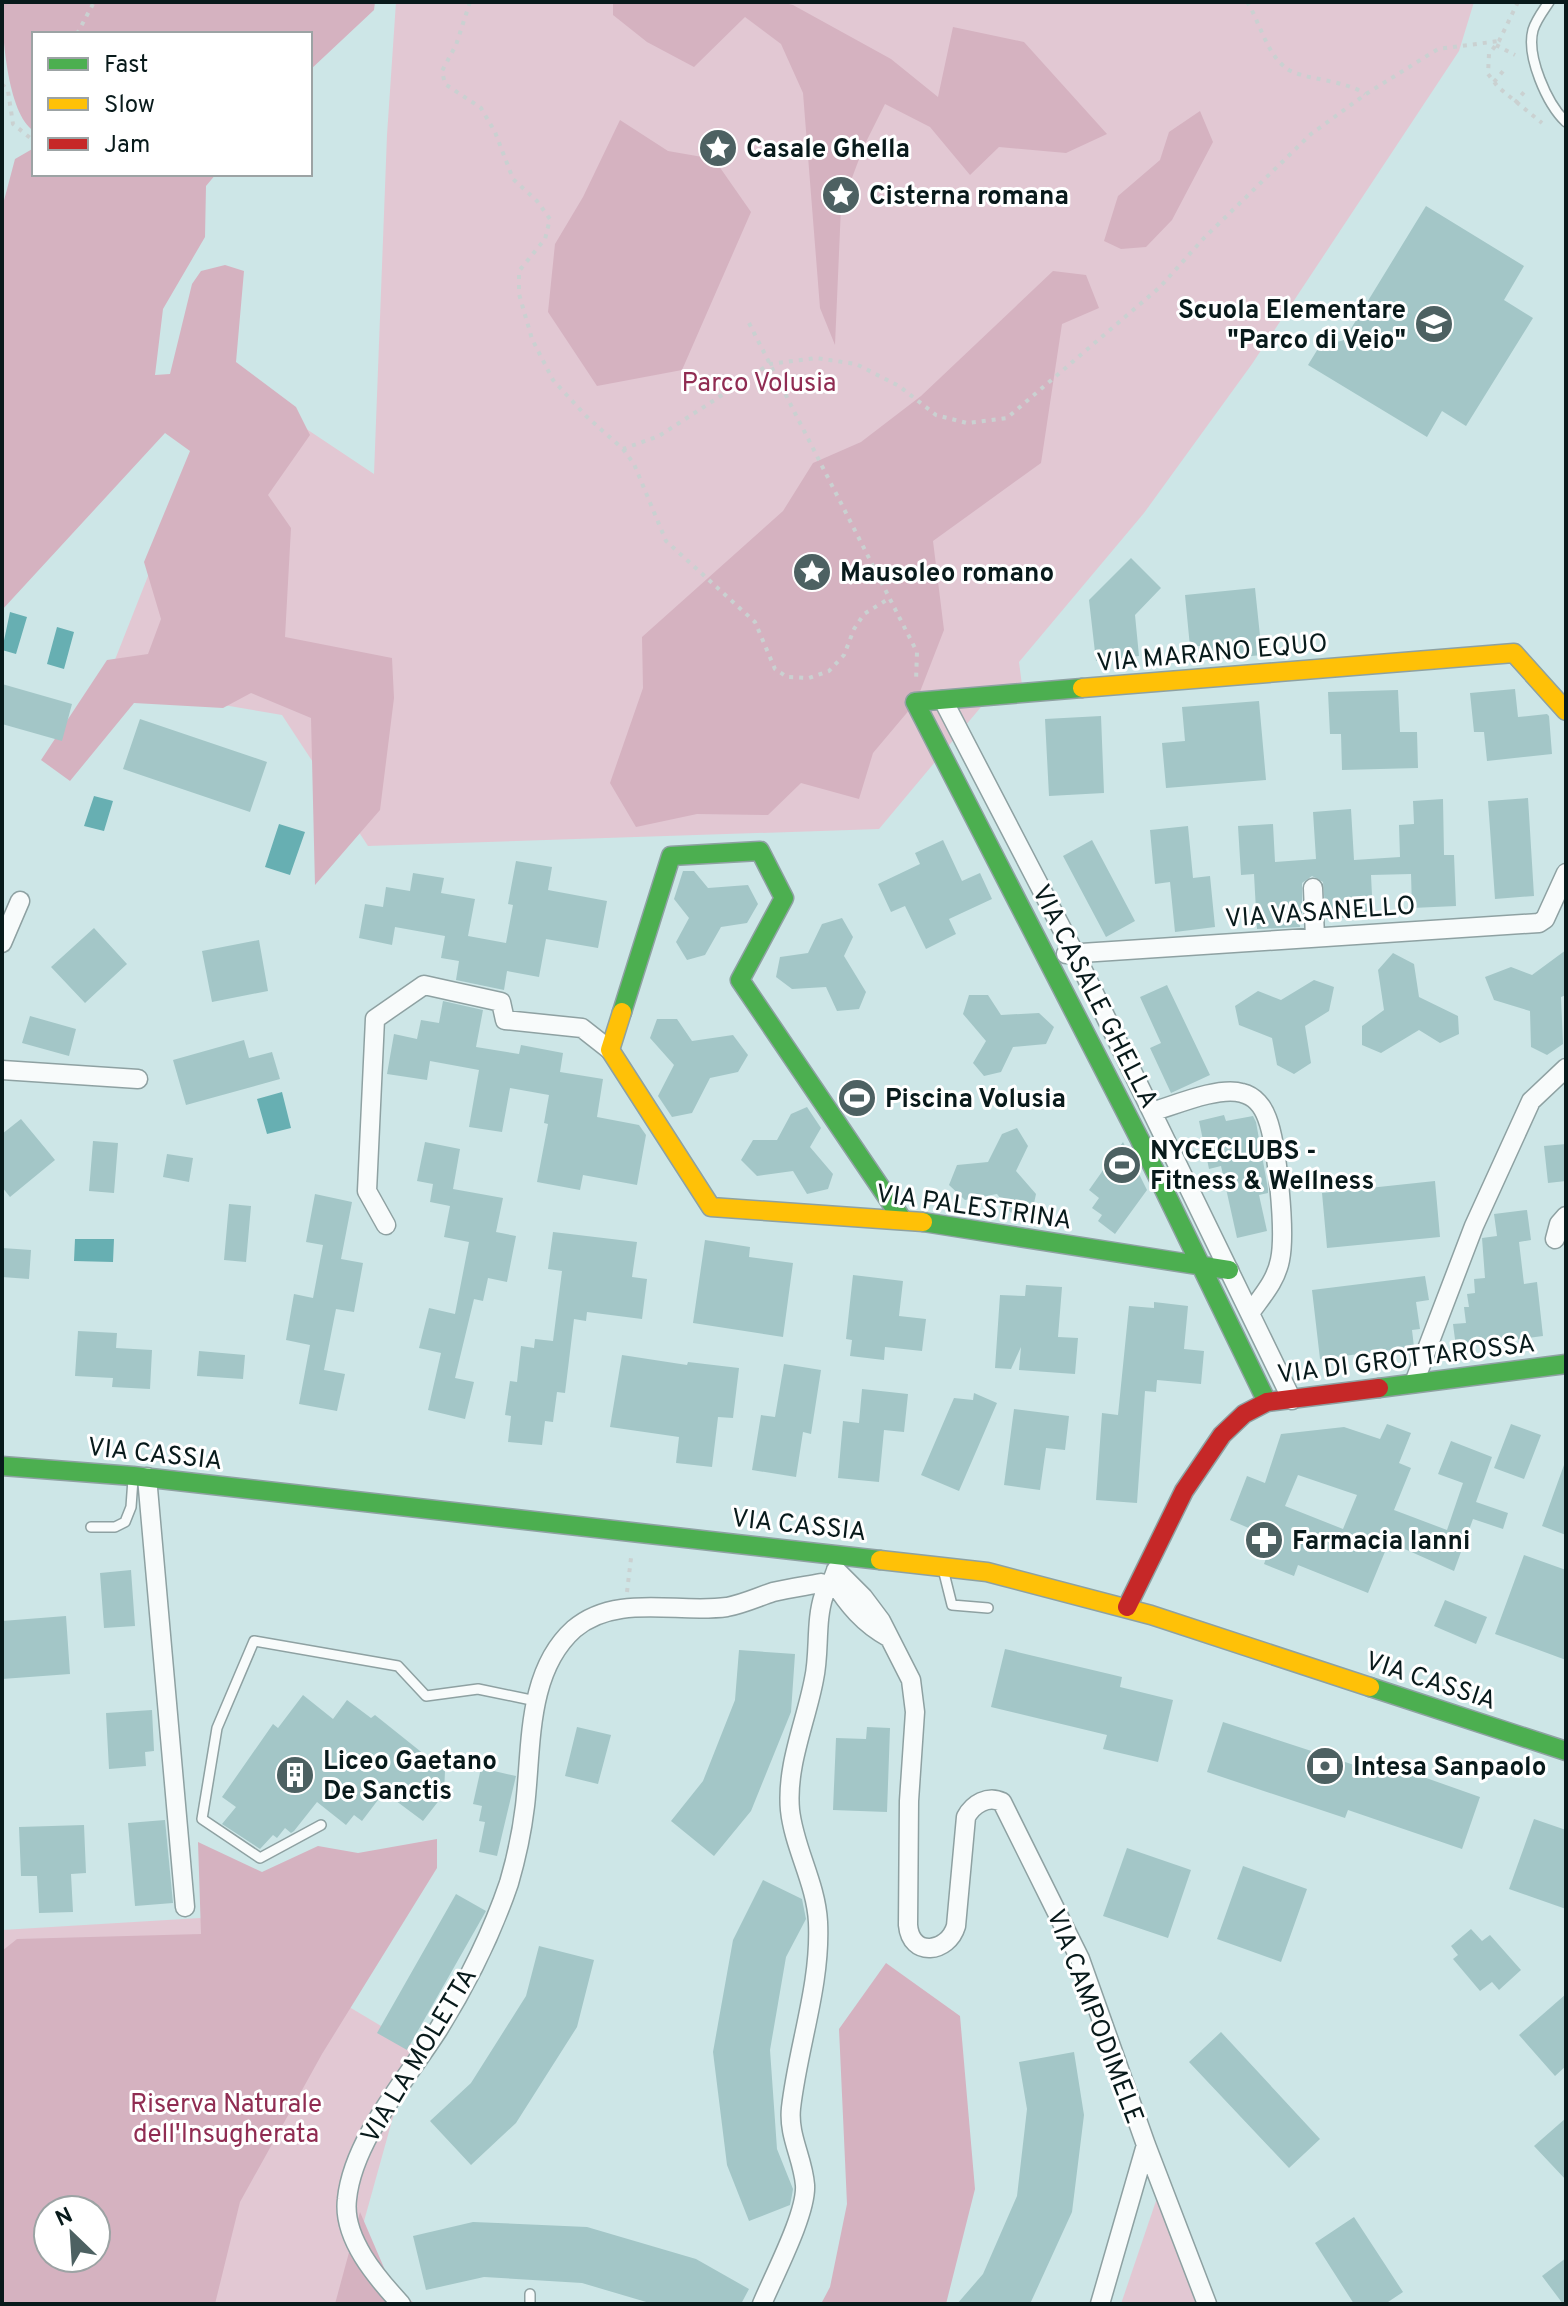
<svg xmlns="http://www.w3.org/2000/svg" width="1568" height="2306" viewBox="0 0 1568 2306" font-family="Overpass,sans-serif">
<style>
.green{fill:#e2c8d3;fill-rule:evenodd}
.forest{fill:#d5b2c0;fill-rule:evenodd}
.water{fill:#67afb2}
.building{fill:#a3c6c7;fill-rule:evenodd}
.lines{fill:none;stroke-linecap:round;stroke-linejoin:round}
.lane-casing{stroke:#8ea1a2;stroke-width:12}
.street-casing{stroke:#8ea1a2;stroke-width:21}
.fast-casing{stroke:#8ea1a2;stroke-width:21}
.slow-casing{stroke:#8ea1a2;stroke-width:21}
.jam-casing{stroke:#8ea1a2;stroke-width:21}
.path{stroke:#cad1d1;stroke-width:4;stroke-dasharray:4 6;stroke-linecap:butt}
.lane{stroke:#f8fbfb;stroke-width:9}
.street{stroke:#f8fbfb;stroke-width:18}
.fast{stroke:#4caf50;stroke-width:18}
.slow{stroke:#ffc107;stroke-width:18}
.jam{stroke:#c62828;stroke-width:18}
.labels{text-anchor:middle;stroke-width:6;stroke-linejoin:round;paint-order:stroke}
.poi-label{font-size:26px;font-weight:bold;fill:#081a1b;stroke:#fff;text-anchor:start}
.park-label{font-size:26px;fill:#902c52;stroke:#fff}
.street-label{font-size:26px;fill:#081a1b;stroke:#fff}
</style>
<rect width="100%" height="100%" fill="#cde6e7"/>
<path class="green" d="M396 2H1474L1459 51 1252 364 1144 513 1019 662 1023 693 991 695 879 829 368 846 282 715 105 685 227 376 374 474 387 135Z
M200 1918 413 2045 341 2304H2V1930ZM48 2210H96V2258H48Z
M1158 2195 1196 2304H1121Z"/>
<path class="forest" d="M2 2H375L374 10 310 70V34H34V131C7 114 2 32 2 2Z
M613 2H780L793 5 891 59 938 97 953 27 1024 42 1107 134 1066 153 999 147 970 175 930 127 885 104 864 146 841 207 835 345 820 308 803 93 781 44 745 17 694 67 647 42 613 15Z
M1200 111 1213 142 1172 220 1146 247 1121 249 1104 241 1118 196 1160 160 1169 132Z
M620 120 668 151 714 159 751 212 682 370 597 386 548 312 555 244 583 197Z
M34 148V174H216L206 186 205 237 163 309 155 375 170 374 192 284 201 271 225 265 244 271 236 362 296 407 310 435 268 495 291 528 285 637 392 658 394 698 380 810 315 885 311 718 251 693 223 708 134 703 70 781 41 760 107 660 148 654 161 619 144 562 190 451 165 433 2 610V208L15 159Z
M1053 271 1086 275 1099 308 1062 324 1041 463 933 541 944 630 916 702 873 753 859 799 801 783 768 815 697 814 636 827 610 783 643 688 642 637 783 511 813 463 861 442 921 396Z
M437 1839V1868L322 2054 240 2202 215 2304H2V1951L17 1939 201 1934 198 1842 262 1872 318 1846 358 1853ZM48 2210H96V2258H48Z
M886 1963 960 2016 975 2189 946 2304H821L830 2287 847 2204 839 2029Z
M360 2212 391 2284 415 2304H335Z"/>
<path class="water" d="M10 612 27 617 16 654 2 650Z
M57 627 74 632 64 669 47 664Z
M94 796 113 801 104 831 84 826Z
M279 824 305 832 290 875 265 867Z
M282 1092 291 1128 267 1134 257 1099Z
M75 1239H114L113 1262 74 1261Z"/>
<path class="building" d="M1426 206 1524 266 1504 300 1533 318 1466 426 1442 411 1427 437 1308 365 1319 347 1344 340Z
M1131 558 1161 588 1135 615 1139 656 1096 661 1089 600Z
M1255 588 1262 655 1210 660 1209 645 1190 647 1185 595Z
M2 684 72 704 62 741 2 724Z
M1515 689 1518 717 1547 714 1549 716 1552 754 1487 761 1484 732H1474L1470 693Z
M1398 690 1400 732H1417L1418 768 1342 770 1341 734H1330L1328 692Z
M1259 701 1266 780 1166 788 1162 743 1185 741 1182 707Z
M1101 716 1104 793 1049 796 1045 719Z
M140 719 267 762 250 812 123 769Z
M1528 798 1534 896 1495 899 1488 801Z
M1443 799 1444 855H1454L1456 906 1412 908 1411 874 1371 875 1373 916 1326 919 1323 882 1312 876 1302 883V920H1299L1300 927 1257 929 1254 874 1241 875 1238 826 1273 824 1275 862 1316 859 1313 812 1351 809 1354 860 1400 857 1399 825 1414 824 1413 801Z
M1188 826 1193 878 1210 876 1215 927 1175 932 1170 882 1155 884 1150 830Z
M943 840 962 881 980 873 992 899 949 919 956 934 926 949 905 906 891 912 878 884 920 864 915 853Z
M1092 840 1135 921 1106 937 1063 856Z
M516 861 552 867 548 890 607 901 598 948 546 939 539 977 507 971 504 990 456 980 459 961 441 958 445 936 395 927 392 945 359 938 365 904 383 907 386 887 410 891 413 873 444 878 441 893 475 899 468 936 506 943 513 905 508 904Z
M683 871H694L708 888 748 885 758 904 747 923 721 927 705 955 687 960 676 942 689 918 674 899Z
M842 918 853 937 844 956 866 992 859 1009 837 1011 826 987 792 989 776 977 780 957 808 953 822 924Z
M94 928 127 964 85 1003 51 967Z
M259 940 268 991 212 1002 202 951Z
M1566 950V995L1561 997 1563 1044 1547 1055 1531 1047 1530 1011 1494 1000 1485 977 1511 967 1532 975Z
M1393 953 1414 964 1419 997 1458 1016 1459 1034 1440 1043 1419 1030 1381 1053 1362 1045V1026L1384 1010 1378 970Z
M1314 980 1334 987 1329 1011 1305 1026 1311 1063 1294 1074 1277 1065 1272 1038 1239 1025 1235 1006 1258 991 1281 1000Z
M1167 985 1210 1075 1171 1093 1150 1048 1161 1043 1140 997Z
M969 995H988L1001 1015 1039 1013 1054 1027 1046 1044 1013 1047 1001 1072 984 1076 973 1063 986 1041 963 1014Z
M443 1001 483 1010 476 1047 519 1054 521 1045 563 1053 560 1072 603 1079 597 1117 639 1125 646 1135 637 1185 583 1175 580 1190 537 1182 548 1124 544 1123 549 1095 510 1088 502 1132 469 1127 479 1070 430 1061 427 1080 387 1074 394 1034 417 1039 421 1020 439 1023Z
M30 1016 76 1029 69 1056 22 1043Z
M657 1019H677L692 1041 733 1035 748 1055 738 1072 710 1078 692 1113 672 1117 658 1096 674 1065 650 1038Z
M244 1040 249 1058 272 1052 280 1079 186 1105 173 1060Z
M807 1107 821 1128 810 1147 833 1174 828 1189 807 1194 793 1171 757 1176 741 1160 753 1140H777L791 1114Z
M1224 1115 1226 1121 1253 1116 1256 1122 1268 1189V1193L1259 1195 1267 1231 1237 1238 1221 1166 1209 1169 1199 1121Z
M21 1119 55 1160 10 1197 2 1187V1134Z
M1017 1128 1028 1146 1016 1171 1036 1194 1033 1208 1011 1213 997 1194 965 1200 949 1185 957 1165 988 1162 1002 1134Z
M93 1141 118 1143 114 1193 89 1191Z
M425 1142 460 1149 453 1189 503 1198 496 1232 516 1236 507 1282 488 1278 483 1301 474 1299 455 1378 474 1382 465 1419 428 1410 441 1353 419 1348 429 1308 455 1314 469 1242 444 1237 450 1206 430 1202 433 1184 417 1181Z
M1123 1142 1147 1190 1115 1234 1098 1221 1102 1215 1092 1208 1099 1198 1089 1190Z
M1566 1144V1181L1548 1183 1544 1146Z
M167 1154 193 1158 189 1182 163 1177Z
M1435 1181 1440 1237 1327 1248 1322 1193Z
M315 1194 352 1202 341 1259 363 1263 354 1312 336 1309 324 1370 345 1374 337 1411 299 1404 310 1345 286 1340 294 1294 313 1298 323 1245 306 1242Z
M229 1204 251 1206 246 1262 224 1260Z
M1527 1210 1531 1240 1519 1242 1524 1284 1537 1282 1543 1336 1456 1347 1453 1324 1466 1323 1464 1307H1469L1467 1294 1475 1293 1474 1279 1485 1278 1482 1238 1497 1236 1494 1214Z
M553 1232 637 1242 632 1277 647 1279 642 1319 587 1312 586 1321 574 1319 565 1393 557 1392 553 1422 545 1421 542 1445 508 1442 511 1416 505 1415 510 1381 517 1382 521 1346 534 1348 535 1339 553 1341 562 1271 548 1269Z
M705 1240 750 1247 749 1257 793 1263 783 1337 693 1323Z
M2 1248 31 1250 29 1279 2 1277Z
M853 1275 903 1281 899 1316 926 1319 922 1351 885 1347 884 1360 850 1356 852 1340 846 1339Z
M1425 1276 1429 1300 1416 1302 1420 1329 1412 1330 1414 1347 1320 1359 1312 1290Z
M1026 1285 1062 1287 1058 1337 1078 1338 1075 1374 1019 1370 1021 1347 1011 1369 995 1368 1000 1295 1025 1296Z
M1154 1302 1188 1306 1184 1349 1204 1351 1201 1384 1157 1380 1156 1392 1145 1391 1137 1503 1096 1500 1102 1413 1118 1415 1129 1306 1154 1308Z
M78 1331 117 1333 116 1348 152 1350 150 1389 112 1387 113 1378 75 1376Z
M199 1351 245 1355 243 1379 197 1376Z
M622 1355 687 1365 688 1362 739 1368 733 1418 718 1417 712 1467 676 1463 679 1437 610 1427Z
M784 1364 821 1370 811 1434 803 1432 796 1477 752 1470 761 1415 775 1417Z
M862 1389 908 1394 904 1432 884 1430 879 1482 838 1478 843 1421 859 1423Z
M974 1393 997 1403 959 1491 921 1475 954 1398 973 1400Z
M1014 1409 1069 1416 1065 1450 1046 1448 1040 1490 1004 1485Z
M1387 1424 1411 1433 1399 1463 1411 1468 1394 1510 1447 1530 1463 1483 1438 1474 1451 1441 1492 1457 1476 1502 1508 1513 1503 1529 1473 1519 1454 1571 1389 1542 1368 1593 1298 1565 1294 1576 1264 1564 1268 1553 1245 1544 1251 1529 1230 1520 1247 1476 1265 1483 1281 1434 1344 1427 1380 1439ZM1298 1475 1357 1495 1343 1529 1285 1506Z
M1511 1424 1541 1435 1524 1479 1494 1468Z
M1564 1465H1566V1535L1542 1526Z
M1524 1555 1566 1570V1660L1495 1634Z
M131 1570 135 1626 104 1628 100 1573Z
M1445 1600 1487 1617 1476 1644 1434 1626Z
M66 1616 70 1674 2 1679V1621Z
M1005 1649 1122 1677 1120 1687 1173 1700 1158 1762 1103 1749 1107 1735 991 1707Z
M739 1650 795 1654 791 1712 751 1811 714 1856 671 1821 703 1781 735 1700Z
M303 1695 333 1719 347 1700 371 1718 375 1715 445 1771 444 1794 423 1821 384 1792 362 1821 354 1815 346 1825 317 1802 294 1831 291 1833 285 1828 277 1838 273 1835 260 1849 222 1824 236 1807 222 1797 273 1724 278 1728Z
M152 1710 154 1751 145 1752 146 1766 109 1769 106 1713Z
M1223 1722 1391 1777 1395 1767 1480 1797 1462 1849 1348 1810 1345 1818 1207 1772Z
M577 1727 611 1735 598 1784 565 1776Z
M867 1727 890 1728 887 1812 833 1810 836 1738 866 1739Z
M481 1768 516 1776 497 1856 479 1852 485 1822 479 1821 482 1806 473 1804Z
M1534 1819 1566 1830V1909L1509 1889Z
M165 1820 173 1903 135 1906 128 1823Z
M84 1825 86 1873 71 1874 73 1912 39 1913 37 1876H21L19 1827Z
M1127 1848 1191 1870 1168 1938 1103 1916Z
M1243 1866 1307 1889 1281 1962 1217 1939Z
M763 1880 802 1899 806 1919 786 1957 770 2050 777 2149 793 2189 792 2195 790 2205 749 2221 727 2165 713 2052 733 1940Z
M456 1894 486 1911 407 2050 377 2033Z
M1471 1929 1482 1941 1490 1935 1521 1970 1499 1990 1492 1982 1480 1991 1453 1959 1458 1955 1451 1946Z
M539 1946 594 1960 577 2027 516 2123 471 2165 430 2121 471 2083 526 1996Z
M1566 1994V2066L1555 2076 1519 2035Z
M1221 2032 1320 2139 1289 2168 1189 2062Z
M1074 2052 1084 2115 1072 2212 1030 2304H957L983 2274 1017 2196 1027 2109 1019 2062Z
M1566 2118V2180L1534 2146Z
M1354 2217 1403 2292 1385 2304H1354L1315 2243Z
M473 2222 587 2227 696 2259 749 2289 741 2304H653L582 2283 484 2277 426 2290 413 2236Z
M1566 2258V2304H1563L1542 2276Z"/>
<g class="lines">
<g class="lane-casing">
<path id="lane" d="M1549 2C1543 11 1536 20 1533 30 1526 56 1547 104 1566 122
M91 1527H115L125 1522 131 1507 133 1479
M944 1573 952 1605 988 1608
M321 1825 260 1858 202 1819 217 1728 254 1641 398 1666 426 1696 478 1689 536 1701
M530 2304V2294"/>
</g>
<g class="street-casing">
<path id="street" d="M943 700 1075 954 1292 1400
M1313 888 1315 938
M2 943 20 901
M1066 954 1539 923 1545 919 1566 873
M2 1070 138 1079
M1152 1112C1175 1105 1219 1086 1242 1093 1255 1096 1263 1107 1267 1118 1277 1144 1286 1232 1280 1260 1276 1281 1262 1296 1250 1313
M386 1225 367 1191 375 1019 424 985 501 1002 505 1020 582 1028 610 1050
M1555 1239 1559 1224 1566 1216
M1414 1383 1474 1226 1531 1101 1566 1068
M147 1477 185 1907
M836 1570 863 1597 881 1621 911 1680 915 1712 909 1801 908 1925C911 1958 948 1953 956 1926L966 1817C973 1804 988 1795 1002 1802L1080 1959 1146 2145 1207 2304
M833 1581C848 1605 864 1624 888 1637
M401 2304C377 2278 342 2238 347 2199 353 2140 406 2080 438 2030 466 1985 492 1933 509 1883 516 1859 522 1831 525 1806 532 1747 526 1672 574 1629 616 1593 678 1614 727 1607 743 1604 758 1597 773 1592 789 1588 805 1586 821 1583
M762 2304C774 2275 807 2213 805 2185 803 2158 788 2136 791 2108 798 2046 821 1985 818 1922 816 1883 794 1848 790 1810 786 1765 806 1722 814 1679 820 1652 815 1621 824 1595 827 1587 833 1581 835 1573
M1100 2304 1146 2145"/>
</g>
<g class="fast-casing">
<path id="fast" d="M1082 688 915 702 1139 1138 1267 1402
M622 1012 671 856 760 851 784 898 740 980 902 1219
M923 1222 1229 1270
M1379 1388 1566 1364
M2 1466 133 1476 880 1560
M1370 1687 1566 1751"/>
</g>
<g class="slow-casing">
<path id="slow" d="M1082 688 1514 653 1566 711
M622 1012 610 1050 711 1207 923 1222
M880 1560 987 1572 1151 1615 1370 1687"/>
</g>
<g class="jam-casing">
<path id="jam" d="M1127 1607 1184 1491 1222 1435 1244 1414 1267 1402 1379 1388"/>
</g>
<path class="path" d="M470 2 456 45 442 71 445 84 481 108 495 132 513 179 537 201 550 219 545 239 519 271V294L532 339 553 380 586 416 623 449 659 436 770 364 816 358 856 364 899 386 936 415 967 423 1007 418 1160 287 1204 238 1311 134 1366 94 1438 49 1499 41
M1247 2C1260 22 1266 53 1286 68 1301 80 1344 79 1365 94
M1518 2 1499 41 1489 54 1488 74 1498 87 1542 123
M77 34 94 2
M1496 45 1515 55
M1494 82 1504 70
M2 84 8 91 13 124 34 141
M1515 103 1524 92
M749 323 917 652 916 681
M623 449 634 464 666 541 755 622 775 669 787 677 809 678 829 671 844 655 854 629 864 614 890 598
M627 1592 631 1558"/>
<use href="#lane" class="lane"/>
<use href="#street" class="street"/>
<use href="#fast" class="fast"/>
<use href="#slow" class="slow"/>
<use href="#jam" class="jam"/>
</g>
<defs>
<g id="sight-disc" transform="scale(2)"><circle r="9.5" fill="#4d6162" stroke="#fff"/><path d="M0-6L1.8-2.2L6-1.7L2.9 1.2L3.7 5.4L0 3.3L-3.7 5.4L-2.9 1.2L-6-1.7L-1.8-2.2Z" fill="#fff"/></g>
<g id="school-disc" transform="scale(2)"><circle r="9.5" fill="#4d6162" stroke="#fff"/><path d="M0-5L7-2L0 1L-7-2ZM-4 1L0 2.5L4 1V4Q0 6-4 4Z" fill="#fff"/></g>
<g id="stadium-disc" transform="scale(2)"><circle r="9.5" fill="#4d6162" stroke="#fff"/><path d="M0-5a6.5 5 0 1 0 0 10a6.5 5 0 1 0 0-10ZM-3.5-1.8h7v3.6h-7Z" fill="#fff"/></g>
<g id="pharmacy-disc" transform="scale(2)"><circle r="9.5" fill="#4d6162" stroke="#fff"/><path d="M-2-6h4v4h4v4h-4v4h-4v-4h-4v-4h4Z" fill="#fff"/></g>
<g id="bank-disc" transform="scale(2)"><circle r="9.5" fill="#4d6162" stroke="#fff"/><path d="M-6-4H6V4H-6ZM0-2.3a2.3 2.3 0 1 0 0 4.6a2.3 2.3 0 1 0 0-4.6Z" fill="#fff"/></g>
<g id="building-disc" transform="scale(2)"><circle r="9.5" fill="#4d6162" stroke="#fff"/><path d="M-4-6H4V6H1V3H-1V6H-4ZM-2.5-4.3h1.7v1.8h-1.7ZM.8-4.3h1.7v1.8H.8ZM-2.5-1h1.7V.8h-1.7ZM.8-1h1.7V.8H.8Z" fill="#fff"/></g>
</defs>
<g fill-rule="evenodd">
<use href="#sight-disc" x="718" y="148"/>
<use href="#sight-disc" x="841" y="195"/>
<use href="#school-disc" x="1434" y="324"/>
<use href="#sight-disc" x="812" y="572"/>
<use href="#stadium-disc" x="857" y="1098"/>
<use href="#stadium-disc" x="1122" y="1165"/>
<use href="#pharmacy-disc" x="1264" y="1540"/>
<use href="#bank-disc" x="1325" y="1766"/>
<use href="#building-disc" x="295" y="1775"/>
</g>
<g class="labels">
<g class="poi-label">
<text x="746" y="157">Casale Ghella</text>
<text x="869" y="204">Cisterna romana</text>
<text x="1406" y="318" text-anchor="end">Scuola Elementare<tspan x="1406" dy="30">"Parco di Veio"</tspan></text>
<text x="840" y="581">Mausoleo romano</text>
<text x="885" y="1107">Piscina Volusia</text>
<text x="1150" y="1159">NYCECLUBS -<tspan x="1150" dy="30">Fitness &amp; Wellness</tspan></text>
<text x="1292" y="1549">Farmacia Ianni</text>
<text x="323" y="1769">Liceo Gaetano<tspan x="323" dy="30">De Sanctis</tspan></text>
<text x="1353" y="1775">Intesa Sanpaolo</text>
</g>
<g class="park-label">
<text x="759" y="391">Parco Volusia</text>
<text x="226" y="2112">Riserva Naturale<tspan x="226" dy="30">dell'Insugherata</tspan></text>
</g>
<g class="street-label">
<text transform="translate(1212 652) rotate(-5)" y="9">VIA MARANO EQUO</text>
<text transform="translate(1320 911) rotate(-4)" y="9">VIA VASANELLO</text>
<text transform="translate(1096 996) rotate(63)" y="9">VIA CASALE GHELLA</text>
<text transform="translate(974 1206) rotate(8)" y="9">VIA PALESTRINA</text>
<text transform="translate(1406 1358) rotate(-7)" y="9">VIA DI GROTTAROSSA</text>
<text transform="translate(155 1453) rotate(6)" y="9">VIA CASSIA</text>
<text transform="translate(799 1524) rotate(6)" y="9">VIA CASSIA</text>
<text transform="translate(1431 1680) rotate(18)" y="9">VIA CASSIA</text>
<text transform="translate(1096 2016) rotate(69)" y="9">VIA CAMPODIMELE</text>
<text transform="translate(418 2055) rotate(-59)" y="9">VIA LA MOLETTA</text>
</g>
</g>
<rect width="1568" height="2306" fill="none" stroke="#081a1b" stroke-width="8"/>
<rect x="32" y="32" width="280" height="144" fill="#ffffff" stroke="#9ca3a4" stroke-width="2"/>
<rect x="48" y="58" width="40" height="12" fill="#4caf50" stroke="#9ca3a4" stroke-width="2"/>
<text x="104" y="72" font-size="24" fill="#081a1b">Fast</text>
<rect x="48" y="98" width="40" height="12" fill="#ffc107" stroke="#9ca3a4" stroke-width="2"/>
<text x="104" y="112" font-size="24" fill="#081a1b">Slow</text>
<rect x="48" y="138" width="40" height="12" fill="#c62828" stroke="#9ca3a4" stroke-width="2"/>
<text x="104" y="152" font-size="24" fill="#081a1b">Jam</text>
<g transform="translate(72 2234) rotate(335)"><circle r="38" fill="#ffffff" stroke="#9ca3a4" stroke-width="2"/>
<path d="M0-6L14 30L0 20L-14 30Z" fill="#4d6162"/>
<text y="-12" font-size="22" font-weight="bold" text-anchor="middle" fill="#081a1b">N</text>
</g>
</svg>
